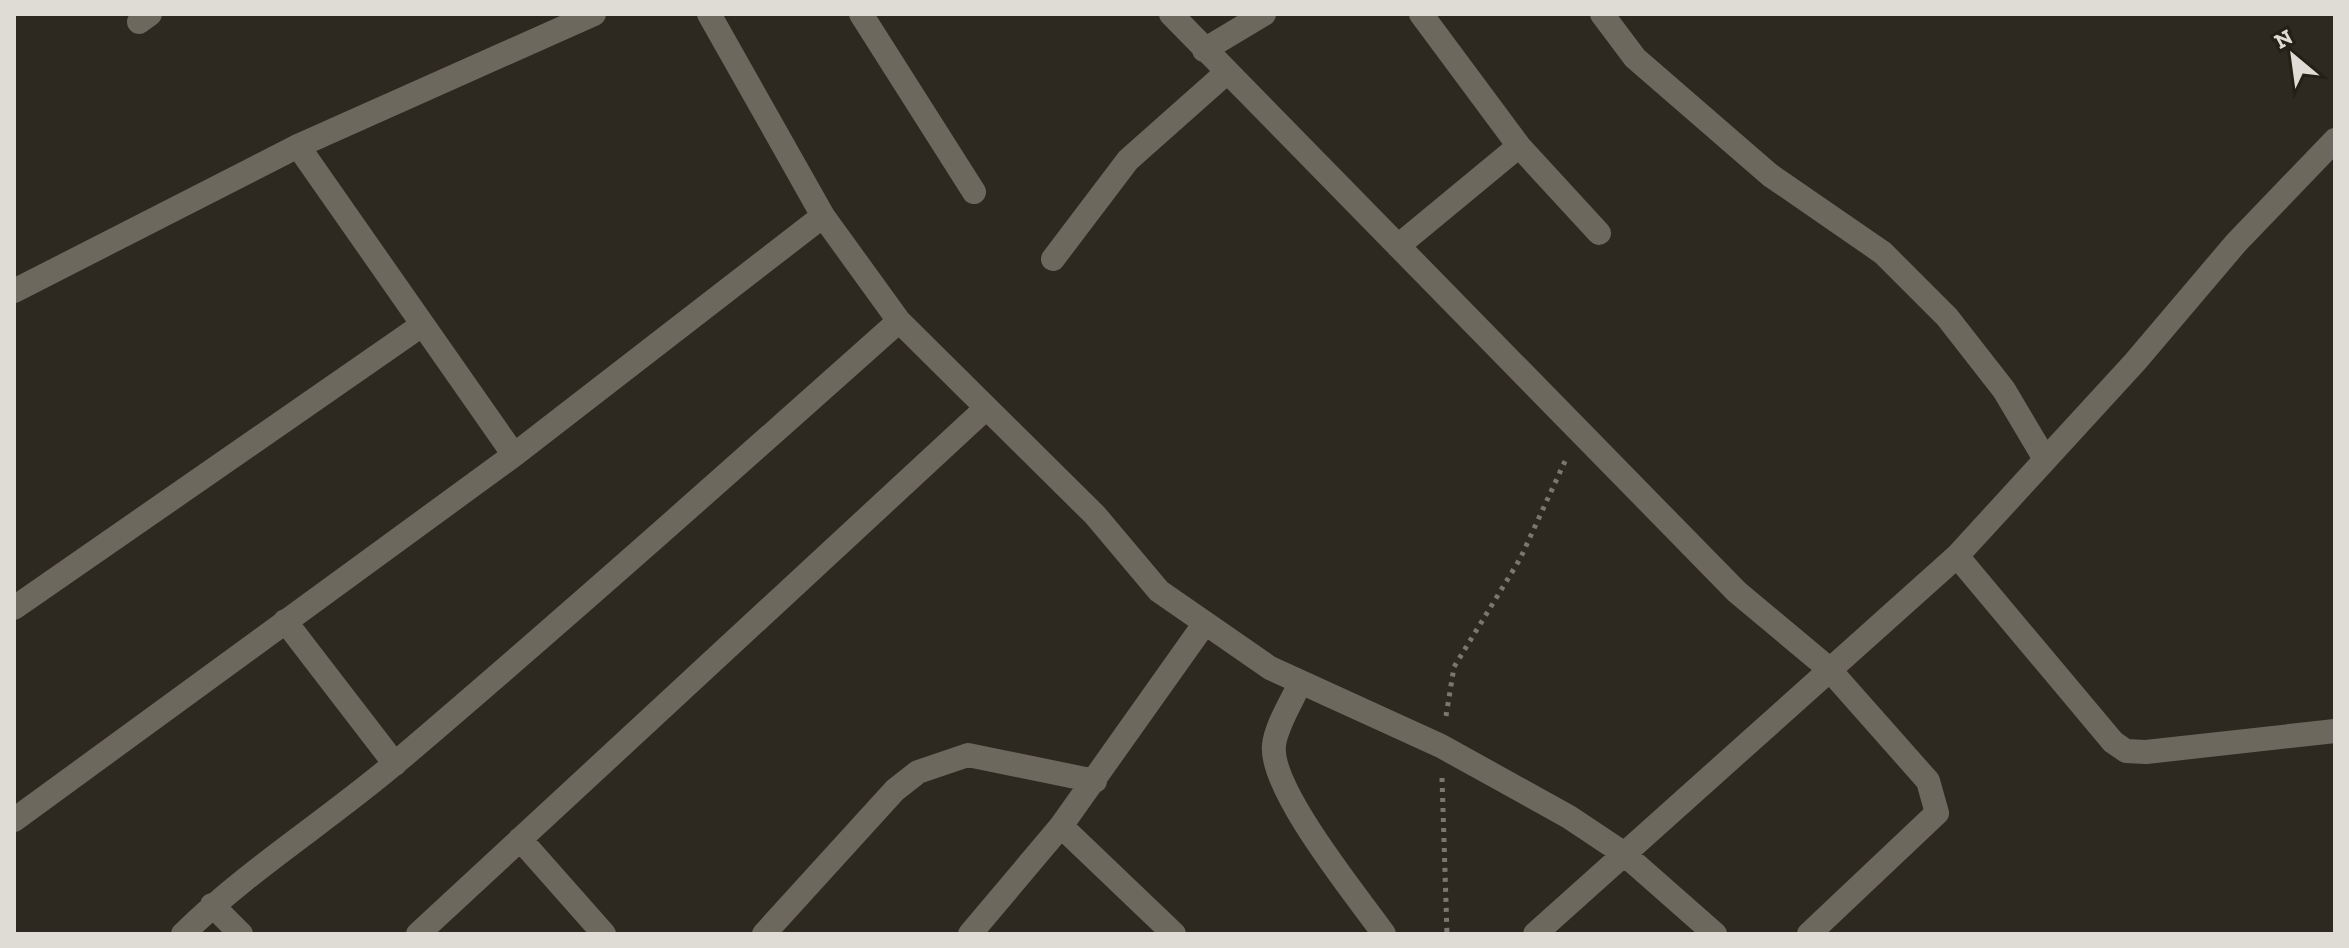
<svg xmlns="http://www.w3.org/2000/svg" width="2349" height="948" viewBox="0 0 2349 948" font-family="'Zilla Slab',serif">
<style>
.lines{fill:none;stroke-linecap:round;stroke-linejoin:round}
.path{stroke:#7b776f;stroke-width:5;stroke-dasharray:4 6;stroke-linecap:butt}
.street{stroke:#6d685d;stroke-width:24}
.secondary{stroke:#6d685d;stroke-width:24}
</style>
<rect width="100%" height="100%" fill="#2e2920"/>
<g class="lines">
<path class="path" d="M1446 716 1454 667 1520 559 1566 459
M1442 778 1447 934"/>
<path class="street" d="M709 14 823 216 899 321 1095 515 1159 591 1270 668 1441 746 1569 817 1623 853 1715 934
M861 14 974 192
M1171 14 1737 592 1828 668 1928 781 1937 813 1809 934
M1421 14 1519 146 1599 233
M1602 14 1635 58 1770 175 1883 253 1947 317 2004 390 2045 459
M139 22 150 14
M1204 50 1264 14
M298 146 514 455
M1398 246 1519 146
M1053 259 1128 160 1226 73
M1957 556 2113 742 2126 751 2146 752 2335 731
M14 608 422 325
M285 621 395 764
M1300 683C1292 701 1276 726 1274 745 1269 789 1357 896 1384 934
M14 820 514 455 823 216
M1061 826 1174 934
M520 839 604 934
M212 905 241 934
M183 934C249 869 329 820 399 760 568 616 733 469 899 321
M418 934 984 410
M764 934 895 790 918 772 968 755 1095 781
M970 934 1061 826 1205 623
M1535 934 1957 556 2135 362 2236 243 2335 140"/>
<path class="secondary" d="M14 291 298 146 594 14"/>
</g>
<rect width="2349" height="948" fill="none" stroke="#dfdcd5" stroke-width="32"/>
<g transform="translate(2293 56) rotate(331)" stroke="#242016" stroke-width="6" paint-order="stroke">
<path d="M0-6L14 30L0 20L-14 30Z" fill="#dfdcd5"/>
<text y="-12" font-size="22" font-weight="bold" text-anchor="middle" fill="#dfdcd5">N</text>
</g>
</svg>
